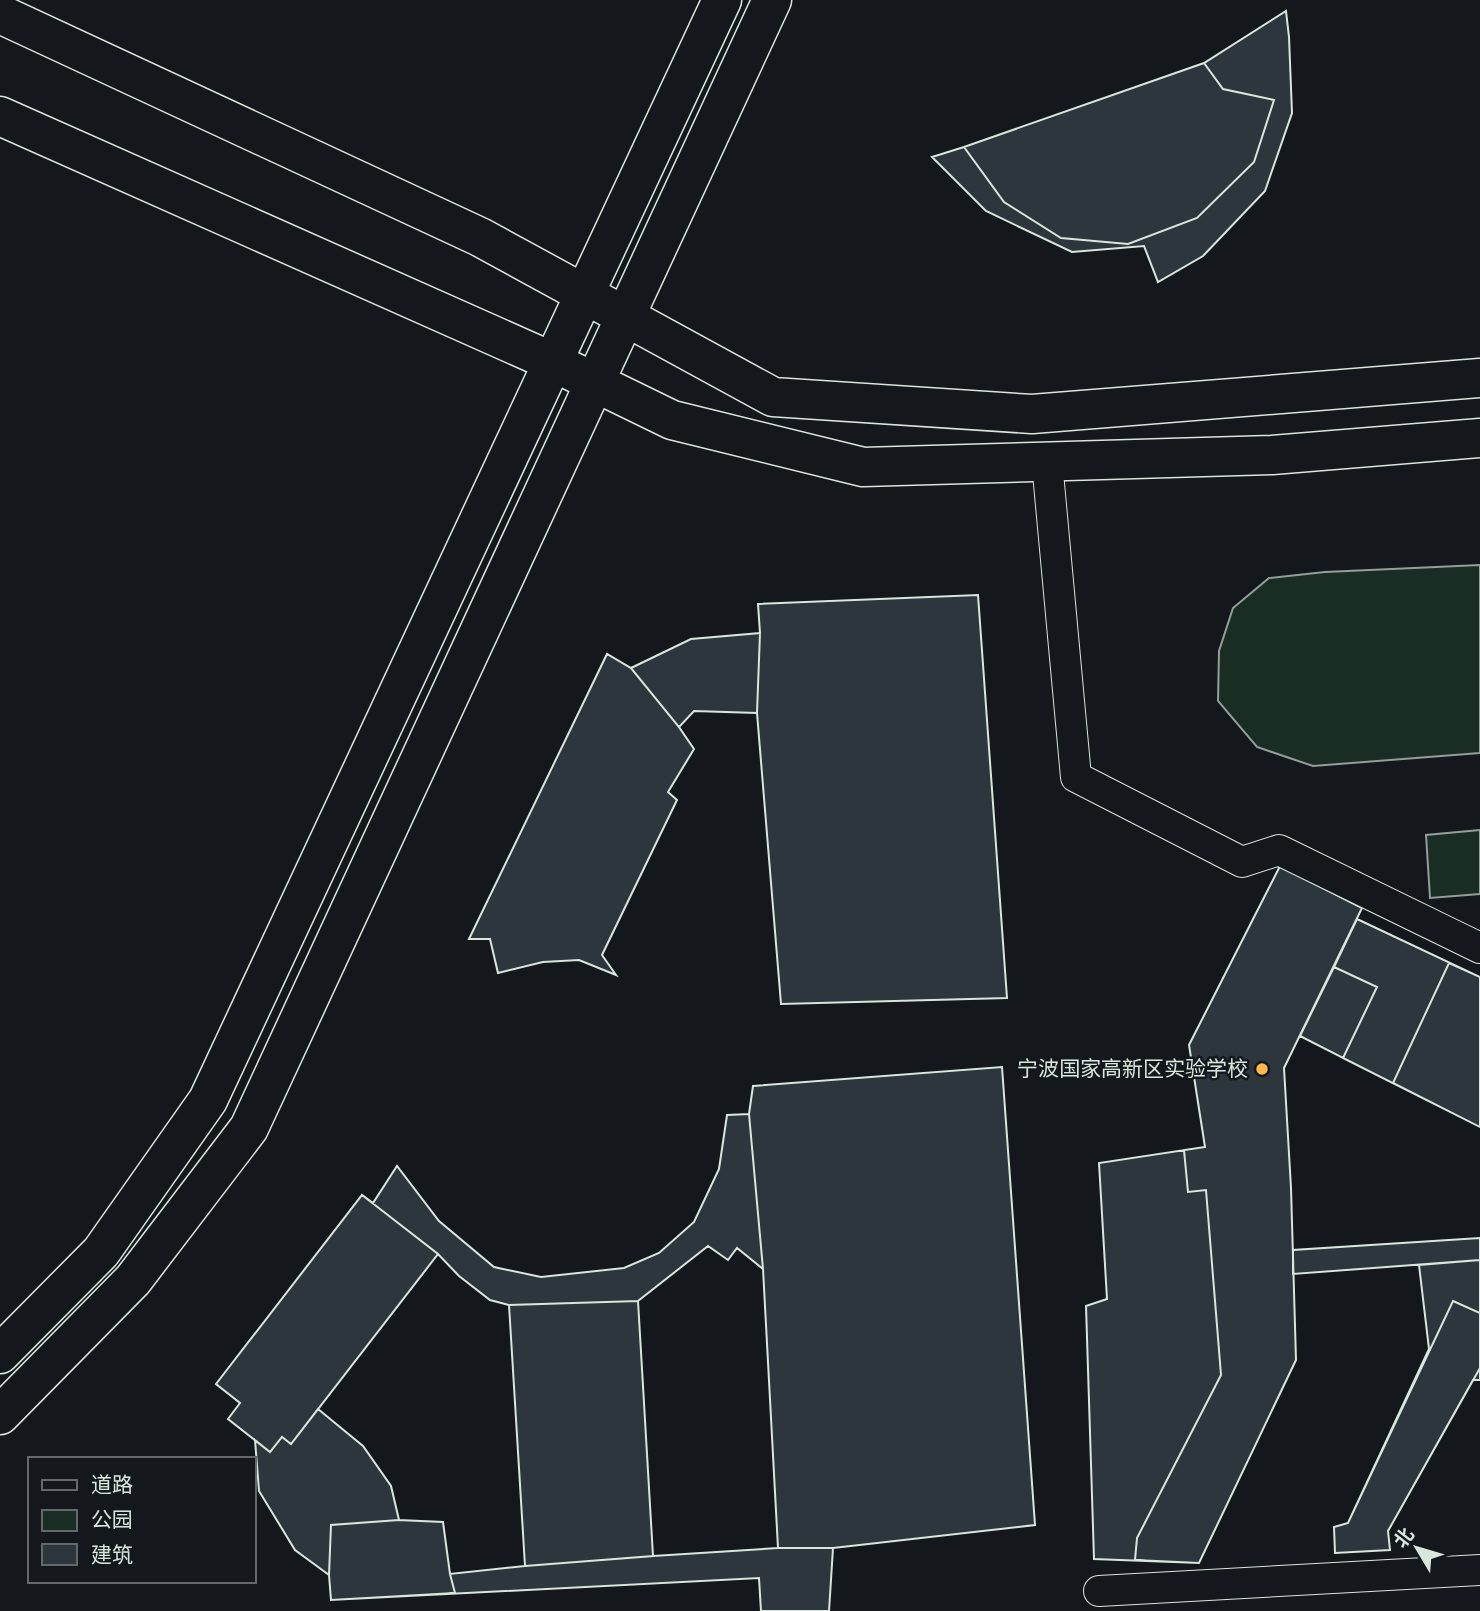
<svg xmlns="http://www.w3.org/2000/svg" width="1480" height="1611" viewBox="0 0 1480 1611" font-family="'DejaVu Sans','Noto Sans SC',sans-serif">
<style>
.green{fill:#1a2d24;stroke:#939e99;stroke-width:2}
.building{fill:#2c363c;stroke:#d8e6dc;stroke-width:2}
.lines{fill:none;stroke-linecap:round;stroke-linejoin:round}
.street-casing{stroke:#d8e6dc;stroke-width:32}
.secondary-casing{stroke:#d8e6dc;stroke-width:41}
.street{stroke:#14181c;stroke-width:30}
.secondary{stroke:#14181c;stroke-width:38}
.poi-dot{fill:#ffb74d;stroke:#14181c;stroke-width:2.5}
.labels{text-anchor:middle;stroke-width:5;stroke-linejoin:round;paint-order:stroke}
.poi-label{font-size:21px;fill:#d8e6dc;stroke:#14181c;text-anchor:end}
</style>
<rect width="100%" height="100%" fill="#14181c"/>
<path class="green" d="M1480 565V753L1313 766 1257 747 1218 701 1219 651 1233 608 1269 578 1325 572Z
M1480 830V894L1430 898 1426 835Z"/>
<path class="building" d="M1286 11 1289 37 1292 113 1265 191 1203 256 1158 282 1144 246 1072 252 986 211 932 157 964 147 1204 63Z
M1204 63 1223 89 1274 100 1254 162 1197 218 1128 244 1061 238 1004 202 964 147Z
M978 595 1007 998 781 1004 757 713 694 711 679 727 694 749 668 792 677 800 602 955 616 975 579 960 543 962 498 973 490 939H469L607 654 631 668 691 639 760 633 758 604Z
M978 595 1007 998 781 1004 757 713 760 633 758 604Z
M607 654 631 668 679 727 694 749 668 792 677 800 602 955 616 975 579 960 543 962 498 973 490 939H469Z
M1280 866 1362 908 1284 1068 1291 1188 1296 1360 1199 1563 1094 1559 1086 1306 1107 1299 1099 1163 1205 1147 1189 1045Z
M1280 866 1362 908 1284 1068 1291 1188 1296 1360 1199 1563 1135 1560 1137 1538 1221 1375 1206 1190 1188 1192 1184 1150 1205 1147 1189 1045Z
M1357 919 1480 977V1127L1343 1058 1377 987 1334 967Z
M1449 963 1480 977V1127L1393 1083Z
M1334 967 1377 987 1343 1058 1300 1036Z
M1002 1067 1035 1525 833 1548H778L763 1269 737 1248 728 1260 708 1246 638 1301 653 1556 525 1566 509 1305 490 1300 459 1276 438 1254 291 1444 282 1437 270 1452 228 1419 240 1403 216 1384 362 1195 373 1203 397 1166 439 1221 494 1267 541 1277 624 1268 659 1253 694 1222 719 1169 727 1115 749 1114 753 1086Z
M1002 1067 1035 1525 833 1548H778L763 1269 749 1114 753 1086Z
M362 1195 438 1254 291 1444 282 1437 270 1452 228 1419 240 1403 216 1384Z
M1480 1238V1260L1293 1274V1250Z
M1480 1260V1380H1473L1388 1531 1390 1550 1335 1553 1334 1527 1348 1523 1429 1349 1419 1265Z
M638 1301 653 1556 525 1566 509 1305Z
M1453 1301 1480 1313V1368L1388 1531 1390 1550 1335 1553 1334 1527 1348 1523Z
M318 1409 363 1446 391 1486 399 1520 443 1522 450 1574 525 1566 653 1556 778 1548H833L829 1611H761L759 1578 331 1600 329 1575 295 1550 259 1491 255 1440 270 1452 282 1437 291 1444Z
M399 1520 443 1522 450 1574 455 1593 331 1600 329 1575 331 1525Z"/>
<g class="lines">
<g class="street-casing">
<path id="street" d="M1047 462 1076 777 1242 862 1279 850 1480 948
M1099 1591 1480 1570"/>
</g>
<g class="secondary-casing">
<path id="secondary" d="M0 14 480 237 773 397 1032 414 1480 378
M0 116 553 362 672 420 863 467 1272 455 1480 438
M0 1354 101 1252 208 1100 722 0
M0 1415 133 1280 249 1128 772 0"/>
</g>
<use href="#street" class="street"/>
<use href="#secondary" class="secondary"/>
</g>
<circle class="poi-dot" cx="1262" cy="1069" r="7"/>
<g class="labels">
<g class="poi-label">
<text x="1248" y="1076">宁波国家高新区实验学校</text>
</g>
</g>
<rect x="28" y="1457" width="228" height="126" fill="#14181c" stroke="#626a69" stroke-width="2"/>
<rect x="42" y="1480" width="35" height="10" fill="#14181c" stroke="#626a69" stroke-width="2"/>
<text x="91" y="1492" font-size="21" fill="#d8e6dc">道路</text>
<rect x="42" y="1510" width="35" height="21" fill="#1a2d24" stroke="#626a69" stroke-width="2"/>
<text x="91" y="1527" font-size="21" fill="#d8e6dc">公园</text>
<rect x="42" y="1544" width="35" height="21" fill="#2c363c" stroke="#626a69" stroke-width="2"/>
<text x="91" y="1562" font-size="21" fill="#d8e6dc">建筑</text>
<g transform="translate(1417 1548) rotate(308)" stroke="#14181c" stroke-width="5" paint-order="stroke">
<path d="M0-5L12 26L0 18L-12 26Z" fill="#d8e6dc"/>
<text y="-10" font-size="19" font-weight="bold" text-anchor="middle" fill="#d8e6dc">北</text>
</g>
</svg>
